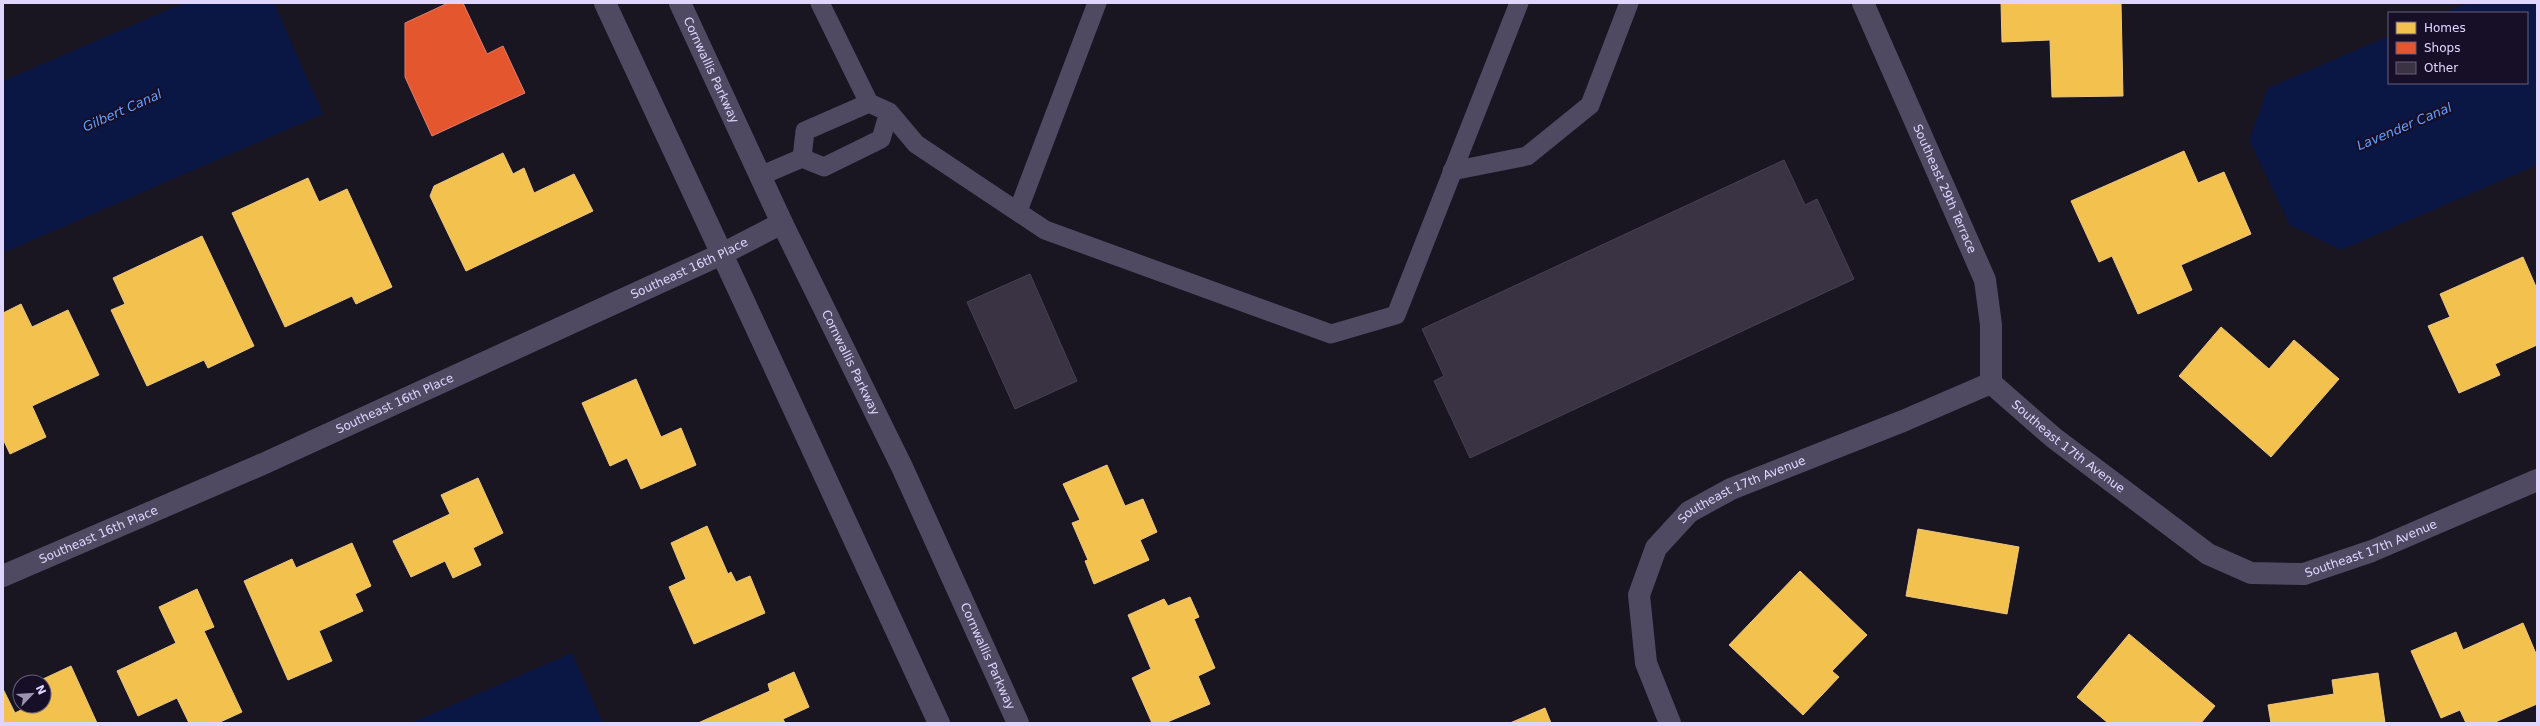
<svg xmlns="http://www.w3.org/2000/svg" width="2540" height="726" viewBox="0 0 2540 726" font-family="'DejaVu Sans',sans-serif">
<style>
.water{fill:#0a1643}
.homes{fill:#f2c14e;stroke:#edc783}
.shops{fill:#e4572e;stroke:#e37d6d}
.building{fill:#393344;stroke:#474055}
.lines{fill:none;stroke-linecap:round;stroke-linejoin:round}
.service{stroke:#4f4962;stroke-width:19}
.minor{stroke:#4f4962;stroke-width:22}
.tertiary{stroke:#4f4962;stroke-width:22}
.labels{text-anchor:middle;stroke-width:4;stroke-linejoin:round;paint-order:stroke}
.street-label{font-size:12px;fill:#e0d5ff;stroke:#170f27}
.water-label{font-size:13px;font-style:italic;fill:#639fff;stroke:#170f27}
</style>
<rect width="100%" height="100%" fill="#191521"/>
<path class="water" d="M184 3H274L323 114 3 253V81Z
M2467 3H2537V165L2341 250 2290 225 2249 140 2268 88 2389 36V83H2527V13H2444Z
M572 653 603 723H411Z"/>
<path class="homes" d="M2001 3H2121L2123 96 2052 97 2050 40 2002 42Z
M2184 151 2198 183 2224 172 2251 234 2181 265 2192 290 2138 314 2112 256 2099 262 2071 201Z
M503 153 513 174 524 168 534 193 574 174 593 211 466 271 430 196 434 186Z
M308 178 319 202 347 189 392 287 356 304 352 296 285 327 232 213Z
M202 236 254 346 208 368 204 360 147 386 111 310 125 304 113 278Z
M2523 257 2537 289V345L2495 364 2500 375 2459 393 2428 326 2450 317 2440 294Z
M21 304 32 327 68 310 99 375 32 406 46 437 10 454 3 439V313Z
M2221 327 2269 369 2294 340 2339 379 2271 457 2179 376Z
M636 379 661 437 681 428 696 465 641 489 627 458 610 466 582 403Z
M1107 465 1125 506 1143 499 1157 532 1140 540 1149 560 1094 584 1085 561 1088 560 1072 523 1080 520 1063 484Z
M478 478 503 533 473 548 481 565 453 578 445 561 411 577 393 541 450 514 441 495Z
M707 526 728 574 731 572 736 582 750 576 765 613 694 644 669 587 686 579 671 543Z
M1918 529 2019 547 2007 614 1906 596Z
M352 543 371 586 355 594 363 611 319 631 332 661 288 680 244 581 292 559 296 568Z
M1800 571 1867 635 1832 671 1839 677 1803 715 1729 645Z
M197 589 214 627 204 631 242 712 218 723H189L177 698 138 716 117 671 176 643 159 607Z
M1190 597 1199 617 1194 619 1215 668 1198 676 1210 704 1165 723H1152L1132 678 1151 669 1128 615 1164 599 1168 606Z
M2523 623 2537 656V704L2493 723H2466L2460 710 2441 718 2411 651 2456 632 2463 650Z
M2129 634 2215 706 2201 723H2108L2077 697Z
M71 666 97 723H3V689L15 713 29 706H44V699L51 696 43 679Z
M794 672 809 707 783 719 785 723H698L770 691 768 684Z
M2378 673 2385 723H2271L2268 705 2334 694 2332 680Z
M1545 708 1551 723H1510Z"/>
<path class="shops" d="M448 3H463L487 54 503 46 525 93 432 136 405 77V23Z"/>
<path class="building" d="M1784 160 1805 205 1817 199 1854 279 1470 458 1434 381 1444 376 1422 329Z
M1030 274 1077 381 1015 409 967 302Z"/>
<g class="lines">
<path class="service" d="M820 3 869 103
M889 112 881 139 824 167 802 158 805 131 869 103 889 112 916 144 1045 230 1331 334 1396 315 1519 3
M1452 171 1527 156 1590 105 1629 3
M760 176 802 158
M1018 211 1097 3"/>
<g class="minor">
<path id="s1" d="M1863 3 1985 280 1991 325V383"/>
<path id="s2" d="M1991 383 2054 438 2208 554 2251 573 2304 574 2372 551 2537 480"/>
<path id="s3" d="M3 576 265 463 724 253 782 223"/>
<path id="s4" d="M1670 723 1646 663 1639 595 1656 548 1689 512 1731 489 1903 421 1991 383"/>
</g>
<g class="tertiary">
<path d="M605 3C718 242 827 484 939 723"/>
<path id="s5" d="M680 3 782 223 902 467 1018 723"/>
</g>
</g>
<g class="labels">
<g class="street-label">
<text dy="4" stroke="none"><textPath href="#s5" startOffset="74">Cornwallis Parkway</textPath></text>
<text dy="4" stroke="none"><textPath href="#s1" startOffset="203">Southeast 29th Terrace</textPath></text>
<text dy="4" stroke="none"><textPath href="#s3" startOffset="752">Southeast 16th Place</textPath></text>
<text dy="4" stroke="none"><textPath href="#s5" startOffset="398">Cornwallis Parkway</textPath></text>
<text dy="4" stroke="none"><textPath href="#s3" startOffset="428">Southeast 16th Place</textPath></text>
<text dy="4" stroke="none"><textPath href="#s2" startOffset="100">Southeast 17th Avenue</textPath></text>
<text dy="4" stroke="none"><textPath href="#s4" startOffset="289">Southeast 17th Avenue</textPath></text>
<text dy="4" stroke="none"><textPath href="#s3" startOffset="104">Southeast 16th Place</textPath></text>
<text dy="4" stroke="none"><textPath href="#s2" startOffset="448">Southeast 17th Avenue</textPath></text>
<text dy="4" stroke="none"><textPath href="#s5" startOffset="722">Cornwallis Parkway</textPath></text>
</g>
<g class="water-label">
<text transform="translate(122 110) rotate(-24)" y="5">Gilbert Canal</text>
<text transform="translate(2404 126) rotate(-23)" y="5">Lavender Canal</text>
</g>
</g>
<rect width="2540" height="726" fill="none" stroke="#e0d5ff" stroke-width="8"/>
<rect x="2388" y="12" width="140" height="72" fill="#170f27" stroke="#675e7d"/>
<rect x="2396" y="22" width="20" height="12" fill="#f2c14e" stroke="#675e7d"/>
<text x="2424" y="32" font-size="12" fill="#e0d5ff">Homes</text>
<rect x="2396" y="42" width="20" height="12" fill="#e4572e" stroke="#675e7d"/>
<text x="2424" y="52" font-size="12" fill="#e0d5ff">Shops</text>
<rect x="2396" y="62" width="20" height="12" fill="#393344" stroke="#675e7d"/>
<text x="2424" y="72" font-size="12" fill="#e0d5ff">Other</text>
<g transform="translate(32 694) rotate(65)"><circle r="19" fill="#170f27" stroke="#675e7d"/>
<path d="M0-3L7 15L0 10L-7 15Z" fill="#9a92b1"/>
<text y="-6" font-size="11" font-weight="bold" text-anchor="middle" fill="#e0d5ff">N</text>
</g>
</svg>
